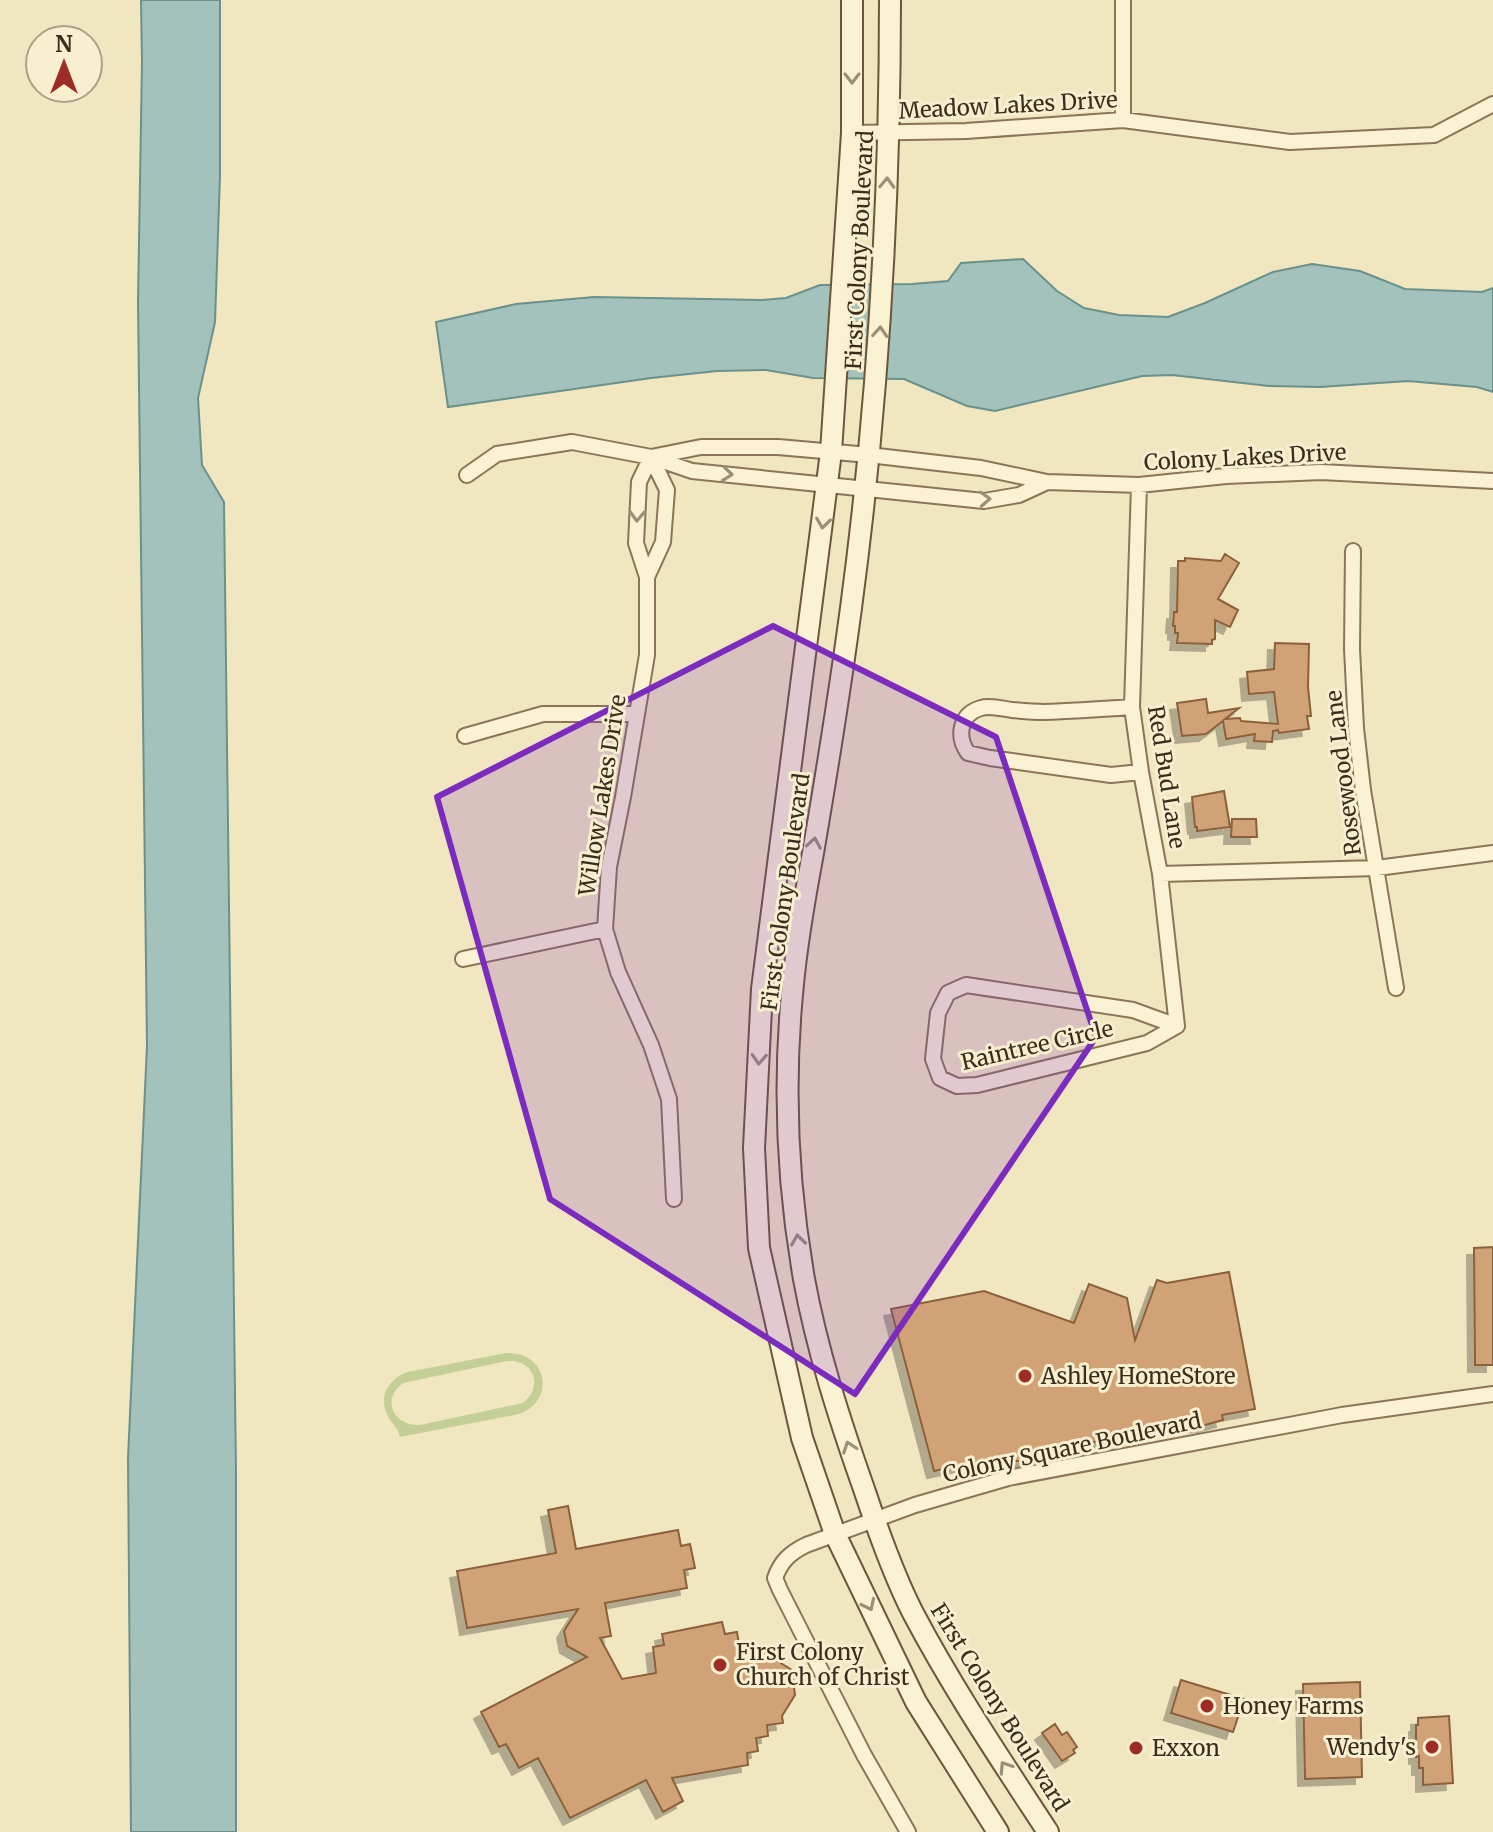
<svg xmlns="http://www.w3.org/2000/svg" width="1493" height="1832" viewBox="0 0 1493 1832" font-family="Merriweather,serif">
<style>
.green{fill:#c3cf94;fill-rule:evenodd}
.water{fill:#a3c2bb;stroke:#6a918a;stroke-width:2}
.building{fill:#d0a274;stroke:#8b613c;stroke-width:2;filter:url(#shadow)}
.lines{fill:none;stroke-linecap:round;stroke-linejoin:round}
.minor-casing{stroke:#8a7657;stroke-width:18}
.secondary-casing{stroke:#6c573a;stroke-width:24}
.minor{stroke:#fbf2d4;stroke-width:14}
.secondary{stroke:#fbf2d4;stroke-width:20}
.oneway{stroke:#9a9078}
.marked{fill:#7b2cbf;fill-opacity:0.2;stroke:#7b2cbf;stroke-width:6;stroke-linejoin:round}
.poi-dot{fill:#9d2c24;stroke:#f7efd0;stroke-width:3}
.labels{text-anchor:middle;stroke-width:6;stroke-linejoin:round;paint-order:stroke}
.street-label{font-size:22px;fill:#392d1c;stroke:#f7efd0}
.poi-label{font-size:22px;fill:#392d1c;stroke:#f7efd0;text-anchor:start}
</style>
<defs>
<filter id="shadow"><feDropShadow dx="-7" dy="7" stdDeviation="0" flood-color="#0004"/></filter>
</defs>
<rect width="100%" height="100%" fill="#f0e6c0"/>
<path class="green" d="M506 1353C547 1351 557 1400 519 1414L400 1437C398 1427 391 1424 387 1414 378 1395 390 1378 408 1372ZM507 1361C534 1359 544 1386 523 1403L420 1425C393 1426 381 1399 403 1383Z"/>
<path class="water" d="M141 0H220V175L215 322 198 398 202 465 224 502 236 1473V1832H131L128 1458 147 1046 138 302 142 62Z
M1023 259 1057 291 1084 308 1119 315 1168 317 1205 303 1273 272 1312 264 1360 271 1405 289 1482 292 1493 288V392L1477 387 1408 381 1320 387 1269 386 1172 375 1142 376 995 411 967 406 904 379 813 378 766 370 717 371 651 378 448 407 436 322 516 304 594 297 761 300 786 298 820 285 912 284 948 281 961 263Z"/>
<path class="building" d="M1225 554 1239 563 1218 599 1238 610 1230 627 1215 620V639L1212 640V644L1177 643 1178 633H1175V626H1173L1174 612H1177L1178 561H1185V558L1221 561Z
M1275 643 1309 644 1308 687 1311 716H1307L1309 729 1279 733 1278 730 1273 731 1272 742 1254 741 1255 734 1226 739 1223 721 1206 734 1182 736 1177 703 1206 699 1208 713 1239 708 1225 719 1240 718 1241 721 1278 724 1274 692 1249 694 1247 672 1274 669Z
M1224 791 1230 827 1197 831V827H1195L1192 797Z
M1232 819H1256L1257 837H1231Z
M1493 1247V1365H1475L1474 1248Z
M1229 1272 1255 1409 1222 1415 1223 1420 1205 1425 1185 1426 1184 1422 1080 1445 1079 1442 1049 1447 1050 1453 1030 1461H1007L1006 1456 934 1471 891 1309 984 1291 1074 1323 1089 1284 1127 1298 1135 1340 1157 1280 1167 1283Z
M568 1506 576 1549 678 1530 681 1546 690 1544 695 1568 684 1570 687 1588 605 1603 611 1636 600 1638 622 1679 656 1673 653 1647 664 1645 662 1634 722 1622 725 1634 737 1632 739 1644 750 1642 752 1653 770 1649 771 1657 792 1670 795 1695 782 1716 783 1723 767 1725 768 1736 756 1738 758 1751 747 1753 748 1765 672 1778 683 1801 663 1812 646 1780 570 1818 538 1758 519 1768 506 1744 499 1747 481 1712 587 1657 567 1646 564 1631 578 1609 467 1628 457 1571 556 1553 548 1510Z
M1181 1680 1244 1699 1233 1732 1171 1713Z
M1360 1682 1362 1777 1305 1779 1303 1684Z
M1449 1716 1453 1783 1423 1785V1768H1419V1756L1416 1757V1725H1418V1718Z
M1055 1724 1062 1735 1067 1732 1077 1747 1073 1750 1075 1753 1062 1761 1042 1733Z"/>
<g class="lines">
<g class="minor-casing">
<path id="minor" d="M1123 120V0
M852 133 966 131 1123 120 1290 142 1434 135 1493 104
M651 457 701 447H778L869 455 981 468 1047 482 1139 485 1226 476 1321 472 1493 481
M651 457 639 482 636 543 647 577V655L623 797 609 867 605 929 618 972 651 1045 669 1099 674 1199
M467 475 497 454 572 442 651 457 692 471 984 501 1019 495 1047 482
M1139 485 1132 707 1141 772 1160 874 1177 1026
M1353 551 1352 649 1356 728 1363 790 1396 988
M647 577 663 542 667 490 651 457
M1132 707C1103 709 1073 711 1044 712 1034 712 1023 711 1012 710 1003 709 991 705 981 708 960 714 956 736 968 753L990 758 1111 775 1141 772
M465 736 543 714H637
M1160 874 1377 868 1493 853
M463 959 605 929
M966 985 1133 1010 1177 1026 1147 1043 977 1085 957 1086 940 1078 933 1059 938 1013 948 993Z
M908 1832 864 1755 780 1590 775 1578C781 1561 790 1553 806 1545L915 1505 1008 1478 1342 1415 1493 1394"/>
</g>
<g class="secondary-casing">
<path id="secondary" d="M852 0V133L831 452 762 989 754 1148 759 1248 802 1438 835 1534 916 1702 998 1832
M890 0C890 204 878 406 851 608 840 690 827 771 813 853 805 896 797 940 793 984 783 1082 787 1182 804 1279 817 1350 840 1421 864 1489 878 1531 893 1574 913 1613 953 1689 1001 1760 1048 1832"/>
</g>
<use href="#minor" class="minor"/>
<use href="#secondary" class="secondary"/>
</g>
<defs><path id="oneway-chevron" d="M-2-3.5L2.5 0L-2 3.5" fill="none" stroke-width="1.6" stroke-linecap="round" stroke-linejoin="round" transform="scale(2)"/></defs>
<g class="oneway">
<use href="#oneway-chevron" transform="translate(852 78) rotate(90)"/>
<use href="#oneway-chevron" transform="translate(887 183) rotate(-88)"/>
<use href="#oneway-chevron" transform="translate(880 332) rotate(-86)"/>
<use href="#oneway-chevron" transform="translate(727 474) rotate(6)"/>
<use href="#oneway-chevron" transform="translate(985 499) rotate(-3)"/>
<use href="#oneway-chevron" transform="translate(637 516) rotate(92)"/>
<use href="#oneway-chevron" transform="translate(823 523) rotate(98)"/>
<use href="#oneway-chevron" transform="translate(814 843) rotate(-81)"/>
<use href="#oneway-chevron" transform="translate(759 1059) rotate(93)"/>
<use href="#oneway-chevron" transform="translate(798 1240) rotate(-98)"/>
<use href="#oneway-chevron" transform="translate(849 1447) rotate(-109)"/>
<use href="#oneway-chevron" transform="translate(869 1605) rotate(64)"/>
<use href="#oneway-chevron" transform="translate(1005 1767) rotate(-123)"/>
</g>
<path class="marked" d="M773 626 996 737 1096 1037 855 1394 550 1199 437 797Z"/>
<g class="poi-dot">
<circle cx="1025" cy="1376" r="8"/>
<circle cx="720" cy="1665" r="8"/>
<circle cx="1207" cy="1706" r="8"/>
<circle cx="1432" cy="1747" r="8"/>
<circle cx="1136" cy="1748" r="8"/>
</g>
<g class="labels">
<g class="street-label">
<text transform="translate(1008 105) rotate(-3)" y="8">Meadow Lakes Drive</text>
<text transform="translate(859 250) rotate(-87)" y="8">First Colony Boulevard</text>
<text transform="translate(1245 457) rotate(-3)" y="8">Colony Lakes Drive</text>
<text transform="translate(1343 773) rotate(-97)" y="8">Rosewood Lane</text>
<text transform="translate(1167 777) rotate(81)" y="8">Red Bud Lane</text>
<text transform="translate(602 795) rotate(-81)" y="8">Willow Lakes Drive</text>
<text transform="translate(785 892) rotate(-82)" y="8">First Colony Boulevard</text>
<text transform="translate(1037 1045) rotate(-13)" y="8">Raintree Circle</text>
<text transform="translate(1072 1447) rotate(-12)" y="8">Colony Square Boulevard</text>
<text transform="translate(1000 1707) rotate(58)" y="8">First Colony Boulevard</text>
</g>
<g class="poi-label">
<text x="1041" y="1384">Ashley HomeStore</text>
<text x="736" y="1660">First Colony<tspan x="736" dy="25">Church of Christ</tspan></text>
<text x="1223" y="1714">Honey Farms</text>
<text x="1416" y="1755" text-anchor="end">Wendy's</text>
<text x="1152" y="1756">Exxon</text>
</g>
</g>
<g transform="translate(64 64)"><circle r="38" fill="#f7efd0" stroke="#aba188" stroke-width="2"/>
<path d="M0-6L14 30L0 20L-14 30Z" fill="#9d2c24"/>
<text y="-12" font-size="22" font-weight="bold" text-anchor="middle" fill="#392d1c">N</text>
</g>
</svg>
